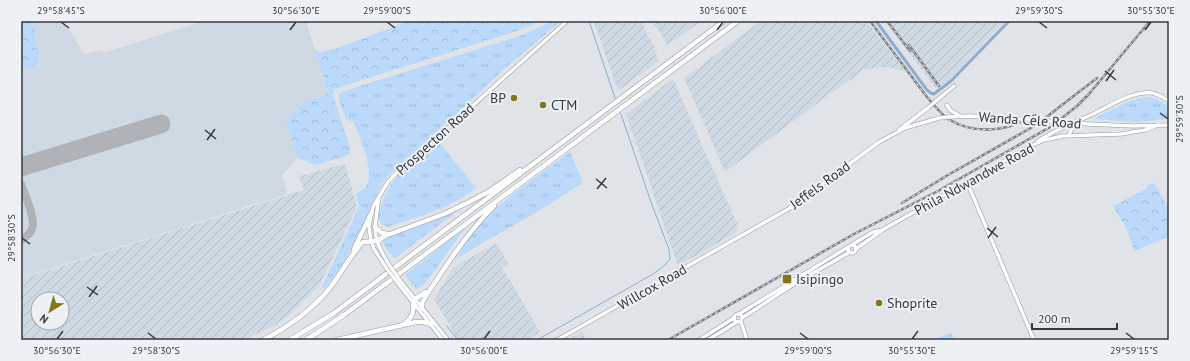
<svg xmlns="http://www.w3.org/2000/svg" width="1190" height="361" viewBox="0 0 1190 361" font-family="'PT Sans',sans-serif">
<style>
.built{fill:#cfd9e3}
.industrial{fill:url(#industrial-furrows);fill-rule:evenodd}
.grass{fill:url(#grass-tufts)}
.forest{fill:url(#forest-crowns)}
.lines{fill:none;stroke-linecap:round;stroke-linejoin:round}
.stream{stroke:#8eaed1;stroke-width:1}
.canal{stroke:#8eaed1;stroke-width:3}
.taxiway{stroke:#afb2b6;stroke-width:8}
.runway{stroke:#afb2b6;stroke-width:19}
.secondary-casing{stroke:#94989c;stroke-width:4.5}
.primary-casing{stroke:#94989c;stroke-width:4.5}
.highway-casing{stroke:#94989c;stroke-width:5.5}
.secondary{stroke:#fff;stroke-width:3.5}
.primary{stroke:#fff;stroke-width:3.5}
.highway{stroke:#fff;stroke-width:4.5}
.rail-casing{stroke:#7e8183;stroke-width:2.5}
.rail{stroke:#edf1f6;stroke-width:1;stroke-dasharray:3;stroke-linecap:butt}
.secondary-bridge-casing{stroke:#94989c;stroke-width:4.5;stroke-linecap:butt}
.primary-bridge-casing{stroke:#94989c;stroke-width:4.5;stroke-linecap:butt}
.secondary-bridge{stroke:#fff;stroke-width:3.5}
.primary-bridge{stroke:#fff;stroke-width:3.5}
.ticks{fill:none;stroke:#37393b;stroke-width:1.5}
.poi-dot{fill:#84771a;stroke:#edf1f6;stroke-width:1.5}
.labels{text-anchor:middle;stroke-width:4;stroke-linejoin:round;paint-order:stroke}
.poi-label{font-size:14px;fill:#37393b;stroke:#edf1f6;text-anchor:start}
.street-label{font-size:14px;fill:#37393b;stroke:#edf1f6}
.neatline{fill:none;stroke:#37393b;stroke-width:1.5}
.ticks-label{font-size:10px;text-anchor:middle;fill:#37393b}
</style>
<defs>
<pattern id="industrial-furrows" width="10" height="10" patternUnits="userSpaceOnUse"><rect width="10" height="10" fill="#cfd9e3"/><path d="M-1 1l2-2M0 10L10 0M9 11l2-2" fill="none" stroke="#b2bbc4"/></pattern>
<pattern id="grass-tufts" width="24" height="20" patternUnits="userSpaceOnUse"><rect width="24" height="20" fill="#bbd9fb"/><path d="M3 7l-1-3M5 7V3M7 7l1-3M15 17l-1-3M17 17v-4M19 17l1-3" fill="none" stroke="#a1bbd8"/></pattern>
<pattern id="forest-crowns" width="20" height="18" patternUnits="userSpaceOnUse"><rect width="20" height="18" fill="#bbd9fb"/><path d="M2 6a3 3 0 1 1 6 0M12 15a3 3 0 1 1 6 0" fill="none" stroke="#a1bbd8"/></pattern>
</defs>
<rect width="100%" height="100%" fill="#e0e4e8"/>
<path class="built" d="M33 21H64L84 54 101 50 103 52H106L205 21H306L315 50 314 52 317 56 329 94 306 101 285 120 298 158 282 175 287 194 21 278V70L40 65Z"/>
<path class="industrial" d="M594 21H641L650 39H651L659 61 618 91Z
M653 21H702L667 45Z
M761 21H866L906 72 894 68 880 67 864 70 827 96 725 172 684 78Z
M886 21H1005L947 82 936 89Z
M673 79 738 226 735 233 678 266 626 114Z
M345 164 357 207 319 286 287 317 272 327 243 340H21V279L304 190 299 176ZM38 299H62V323H38Z
M496 243 508 263 502 267 540 332 527 340H458L434 299 454 267Z
M583 331 586 340H567Z"/>
<path class="grass" d="M552 21H561L503 70 456 114 388 176C378 189 372 205 365 220 354 245 342 268 324 289L322 287 359 207 356 193C359 192 363 190 365 188 377 174 359 136 353 121L346 120 339 100V94L344 91 523 35Z
M1144 97C1154 97 1162 100 1169 108V119L1138 122 1093 119 1129 101Z
M439 142 476 188C451 208 417 217 387 227 383 225 379 222 379 218 377 207 390 186 396 178 407 165 426 152 439 142Z
M570 152 583 182C543 211 497 233 455 260 483 210 525 185 570 152Z
M464 206 394 259 382 242 385 236C413 231 438 218 464 206Z
M466 227 425 284 416 289 405 275Z
M951 333 954 340H938L937 338Z"/>
<path class="forest" d="M21 21H33L40 65 21 70Z
M409 21H540L520 30 337 88 335 90 333 95 350 148V153L346 156 315 165 298 158 285 120 306 101 329 94 317 56 314 53 315 50 321 52 335 49Z
M1154 183 1169 209V236L1135 251 1125 226 1113 206 1146 189 1148 185Z"/>
<g class="lines">
<path class="stream" d="M589 21 615 98
M447 326 458 340
M537 340 653 274 665 265 670 259 669 249 652 205 621 114"/>
<path class="canal" d="M876 21 927 90 931 93 934 94 951 81 1009 21"/>
<path class="taxiway" d="M21 184C25 195 36 218 32 229 30 235 25 237 21 240"/>
<path class="runway" d="M21 167 161 124"/>
<g class="secondary-casing">
<path id="secondary" d="M936 101 954 86
M947 105 950 110 960 116
M949 117 970 116 1007 118
M1088 124 1133 126 1169 125
M899 130 929 107
M1068 136 1076 122
M1038 141C1055 130 1073 123 1091 115 1108 107 1134 90 1152 93 1158 94 1164 98 1169 101
M967 182 1034 340
M853 244 873 232 883 230
M848 249a4 4 0 1 1 8 0a4 4 0 1 1-8 0Z
M856 249 884 229 1031 146 1044 140 1063 136 1121 134 1145 130 1158 125
M734 318a4 4 0 1 1 8 0a4 4 0 1 1-8 0Z
M739 314 848 247
M742 318 794 284 850 252
M741 322 747 340
M555 340 559 339 790 208 879 142 905 128 939 118
M699 340 734 318
M708 340 737 322"/>
</g>
<g class="primary-casing">
<path id="primary" d="M379 197C374 230 371 237 390 266
M387 269 374 249 371 241 369 227 371 215 374 205 388 182 400 169 439 136 567 21
M399 279 448 340
M396 281 443 340"/>
</g>
<g class="highway-casing">
<path id="highway" d="M375 227 382 233 388 234
M354 249 372 212
M422 308V303L426 296C447 264 467 233 494 206
M404 324C411 319 415 312 413 303L415 299 426 292
M263 340C288 327 311 311 329 289 340 275 348 260 359 246L363 242 377 241 385 236 444 214 469 202 488 192 520 170
M290 340 334 313 724 21
M306 340 344 315 738 21
M337 340 416 322H423L431 324"/>
</g>
<use href="#secondary" class="secondary"/>
<use href="#primary" class="primary"/>
<use href="#highway" class="highway"/>
<g class="rail-casing">
<path id="rail" d="M870 21 927 97C933 104 940 113 948 119 976 136 1008 131 1035 115
M887 21 910 51
M909 45 939 86
M902 203 948 175 1036 125 1097 78
M668 340 854 234 938 191 1052 126 1077 106 1089 94 1150 21"/>
</g>
<use href="#rail" class="rail"/>
<g class="secondary-bridge-casing">
<path id="secondary-bridge" d="M929 107 936 101
M939 118 949 117
M1007 118 1088 124"/>
</g>
<g class="primary-bridge-casing">
<path id="primary-bridge" d="M390 266 399 279
M387 269 396 281"/>
</g>
<use href="#secondary-bridge" class="secondary-bridge"/>
<use href="#primary-bridge" class="primary-bridge"/>
</g>
<path class="ticks" d="M61 22 69 28M387 22 395 28M1039 22 1047 28M290 30 296 22M717 30 723 22M1145 30 1151 22M1105 71 1116 80M1106 81 1114 70M1160 113 1168 119M205 130 216 139M207 140 215 129M596 179 607 188M597 189 606 178M987 228 998 237M22 238 30 244M988 238 996 227M87 287 98 295M89 297 97 286M148 333 156 339M800 333 808 339M1126 333 1134 339M57 339 63 331M484 339 490 331M912 339 918 331"/>
<g class="poi-dot">
<circle cx="514" cy="98" r="4"/>
<circle cx="543" cy="105" r="4"/>
<rect x="782" y="274" width="10" height="10" rx="2"/>
<circle cx="879" cy="303" r="4"/>
</g>
<g class="labels">
<g class="poi-label">
<text x="506" y="103" text-anchor="end">BP</text>
<text x="551" y="110">CTM</text>
<text x="796" y="284">Isipingo</text>
<text x="887" y="308">Shoprite</text>
</g>
<g class="street-label">
<text transform="translate(1030 120) rotate(4)" y="5">Wanda Cele Road</text>
<text transform="translate(435 139) rotate(-42)" y="5">Prospecton Road</text>
<text transform="translate(974 179) rotate(-29)" y="5">Phila Ndwandwe Road</text>
<text transform="translate(820 185) rotate(-36)" y="5">Jeffels Road</text>
<text transform="translate(652 287) rotate(-30)" y="5">Willcox Road</text>
</g>
</g>
<rect width="1190" height="361" fill="none" stroke="#edf1f6" stroke-width="44"/>
<g transform="translate(50 311) rotate(217)"><circle r="19" fill="#edf1f6" stroke="#a4a7ab"/>
<path d="M0-3L7 15L0 10L-7 15Z" fill="#84771a"/>
<text y="-6" font-size="11" font-weight="bold" text-anchor="middle" fill="#37393b">N</text>
</g>
<path d="M1032 323v6h85v-6" fill="none" stroke="#37393b" stroke-width="2"/>
<text x="1038" y="323" font-size="12" fill="#37393b" stroke="#edf1f6" stroke-width="3" paint-order="stroke">200 m</text>
<rect x="22" y="22" width="1146" height="317" class="neatline"/>
<g class="ticks-label">
<text x="61" y="14">29°58'45"S</text>
<text x="296" y="14">30°56'30"E</text>
<text x="387" y="14">29°59'00"S</text>
<text x="723" y="14">30°56'00"E</text>
<text x="1039" y="14">29°59'30"S</text>
<text x="1151" y="14">30°55'30"E</text>
<text transform="translate(1179 119) rotate(-90)" y="4">29°59'30"S</text>
<text transform="translate(11 238) rotate(-90)" y="4">29°58'30"S</text>
<text x="57" y="354">30°56'30"E</text>
<text x="156" y="354">29°58'30"S</text>
<text x="484" y="354">30°56'00"E</text>
<text x="808" y="354">29°59'00"S</text>
<text x="912" y="354">30°55'30"E</text>
<text x="1134" y="354">29°59'15"S</text>
</g>
</svg>
